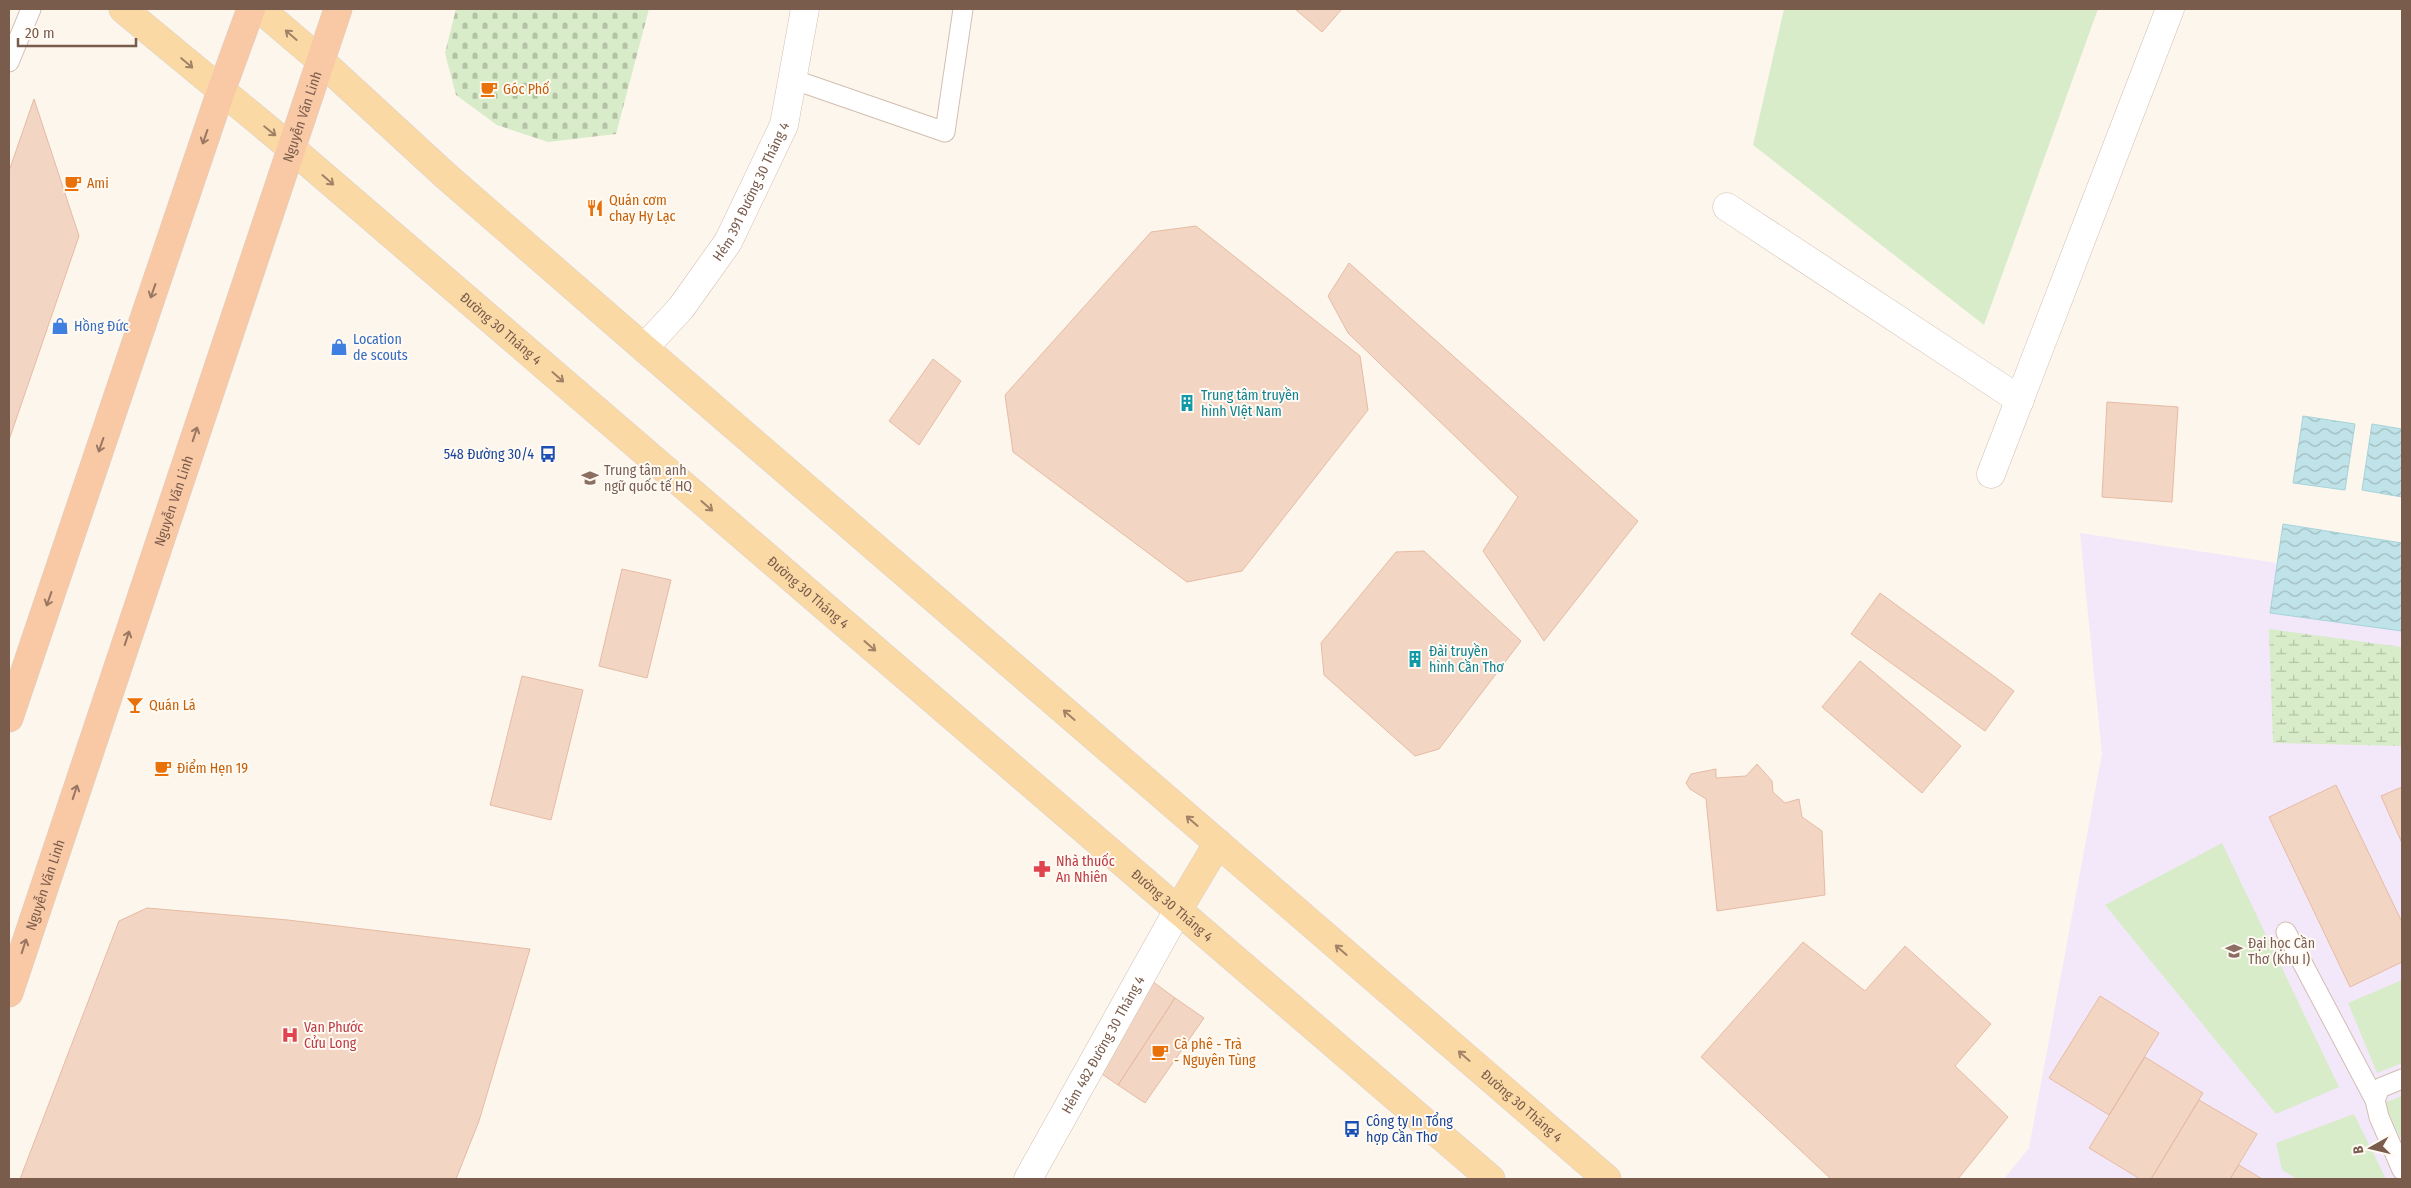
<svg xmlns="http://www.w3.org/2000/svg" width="2411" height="1188" viewBox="0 0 2411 1188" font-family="'Fira Sans Condensed',sans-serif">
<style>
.education{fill:#f3e8fa}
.green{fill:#d8ecc9}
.wetland{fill:url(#wetland-marsh)}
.cemetery{fill:url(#cemetery-stones)}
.water{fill:url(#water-waves);stroke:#a5d3da}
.building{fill:#f3d5c3;stroke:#e6bba3}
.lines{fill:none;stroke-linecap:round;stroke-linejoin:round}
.service-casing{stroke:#d1beb0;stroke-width:21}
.minor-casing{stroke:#d1beb0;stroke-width:29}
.primary-casing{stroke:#dad1cd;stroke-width:29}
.trunk-casing{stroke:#dad1cd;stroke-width:29}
.service{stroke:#fff;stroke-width:19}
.minor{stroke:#fff;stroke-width:28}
.primary{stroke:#fbd9a5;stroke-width:28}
.trunk{stroke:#f9c8a4;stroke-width:28}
.oneway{stroke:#a18267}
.oneway2{stroke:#9a7763}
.labels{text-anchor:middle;stroke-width:4;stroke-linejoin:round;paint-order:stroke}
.food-label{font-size:14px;fill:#c56008;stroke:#fffaf3;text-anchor:start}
.street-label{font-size:14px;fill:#7a5c4d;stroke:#fffaf3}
.shop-label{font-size:14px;fill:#366cbe;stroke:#fffaf3;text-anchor:start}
.culture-label{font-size:14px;fill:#0d838f;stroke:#fffaf3;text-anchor:start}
.transit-label{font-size:14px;fill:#164399;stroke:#fffaf3;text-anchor:end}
.education-label{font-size:14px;fill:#785e54;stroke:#fffaf3;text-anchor:start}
.health-label{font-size:14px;fill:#be3a42;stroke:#fffaf3;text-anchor:start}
</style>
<defs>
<pattern id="wetland-marsh" width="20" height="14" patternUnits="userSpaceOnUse" patternTransform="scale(1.25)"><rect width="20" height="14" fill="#d8ecc9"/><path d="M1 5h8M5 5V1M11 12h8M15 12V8" fill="none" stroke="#b4c2a5"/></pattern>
<pattern id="cemetery-stones" width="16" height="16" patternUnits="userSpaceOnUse" patternTransform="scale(1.25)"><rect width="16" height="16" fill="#d8ecc9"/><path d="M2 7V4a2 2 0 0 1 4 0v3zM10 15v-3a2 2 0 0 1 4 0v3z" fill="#b4c2a5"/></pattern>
<pattern id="water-waves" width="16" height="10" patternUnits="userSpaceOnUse" patternTransform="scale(1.25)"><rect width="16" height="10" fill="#bfe3e8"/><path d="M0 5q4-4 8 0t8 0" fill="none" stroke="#a0bbbe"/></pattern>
</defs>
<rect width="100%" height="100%" fill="#fdf6ec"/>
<path class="education" d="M2080 533 2402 582V1179H2004L2029 1148 2102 754Z"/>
<path class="green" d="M1784 9H2098L1984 325 1753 145Z
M2222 843 2339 1087 2276 1114 2105 905Z
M2402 980V1063L2377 1073 2348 1003Z
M2402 1096V1141L2384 1103Z
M2354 1114 2386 1179H2297L2282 1170 2276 1143Z"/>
<path class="wetland" d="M2269 629 2402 647V746L2273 743Z"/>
<path class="cemetery" d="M456 9H649L616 134 548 142 497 125 456 95 445 53Z"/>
<path class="water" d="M2303 416 2355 424 2345 490 2293 483Z
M2372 424 2402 429V497L2362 490Z
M2283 524 2402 543V631L2270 613Z"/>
<path class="building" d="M1295 9H1342L1322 32Z
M34 99 79 236 9 440V171Z
M1196 226 1360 356 1368 410 1242 571 1187 582 1013 452 1005 395 1151 232Z
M1349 263 1638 521 1544 641 1483 551 1518 497 1348 333 1328 296Z
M933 359 961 381 919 445 889 421Z
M2107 402 2178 407 2172 502 2102 497Z
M1424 551 1521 641 1439 749 1415 756 1324 675 1321 643 1396 552Z
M622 569 671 580 647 678 599 666Z
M1880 593 2014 691 1985 731 1851 634Z
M1860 661 1961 746 1922 793 1822 707Z
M522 676 583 690 551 820 490 805Z
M1757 764 1772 781 1773 792 1785 803 1799 799 1802 817 1822 831 1825 895 1717 911 1706 799 1690 789 1686 783 1691 774 1716 769V778L1746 776Z
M2336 785 2402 922V962L2350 987 2269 817Z
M2402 787V843L2381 796Z
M147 908 288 920 530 949 479 1121 456 1179H20L119 921Z
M1803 942 1865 991 1905 946 1991 1024 1955 1066 2008 1117 1958 1179H1831L1701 1057Z
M1152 981 1175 998 1118 1085 1096 1070Z
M2100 996 2159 1033 2109 1115 2049 1078Z
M1175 998 1204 1018 1145 1103 1118 1085Z
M2145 1057 2203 1093 2151 1179H2140L2089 1148Z
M2199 1100 2257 1134 2230 1179H2151Z
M2239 1165 2262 1179H2230Z"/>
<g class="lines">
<g class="service-casing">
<path id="service" d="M9 62 31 9
M792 79 945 132 963 9
M2286 932 2375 1100
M2402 1079 2380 1088 2375 1100 2379 1117 2402 1170"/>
</g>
<g class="minor-casing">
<g id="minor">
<path d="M1727 207 2020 400"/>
<path id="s1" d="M644 348 681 308 728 242 784 125 805 9"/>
<path d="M1991 474 2170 9"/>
<path id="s2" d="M1028 1179 1178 910"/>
</g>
</g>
<g class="primary-casing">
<g id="primary">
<path id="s3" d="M123 9 291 148 1491 1179"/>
<path id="s4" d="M260 9 321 61 446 176 644 348 1607 1179"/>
<path d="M1178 910 1218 843"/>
</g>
</g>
<g class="trunk-casing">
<g id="trunk">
<path d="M9 718 221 91 251 9"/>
<path id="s5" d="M9 993 338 9"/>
</g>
</g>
<use href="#service" class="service"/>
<use href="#minor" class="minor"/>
<use href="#primary" class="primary"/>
<use href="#trunk" class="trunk"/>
</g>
<defs><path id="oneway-shaft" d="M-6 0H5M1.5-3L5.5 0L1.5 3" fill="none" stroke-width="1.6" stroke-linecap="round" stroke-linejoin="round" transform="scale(1.25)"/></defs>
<g class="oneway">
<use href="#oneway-shaft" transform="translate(291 35) rotate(-139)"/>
<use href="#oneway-shaft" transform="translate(187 63) rotate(40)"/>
<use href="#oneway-shaft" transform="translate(270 131) rotate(39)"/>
<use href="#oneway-shaft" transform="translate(328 180) rotate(41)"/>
<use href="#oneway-shaft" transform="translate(558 377) rotate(41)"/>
<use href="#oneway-shaft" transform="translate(707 506) rotate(41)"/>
<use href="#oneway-shaft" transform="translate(870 646) rotate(41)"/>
<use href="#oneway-shaft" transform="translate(1069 715) rotate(-139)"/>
<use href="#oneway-shaft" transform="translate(1192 821) rotate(-139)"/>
<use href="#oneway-shaft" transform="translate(1341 950) rotate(-139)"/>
<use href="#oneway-shaft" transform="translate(1464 1056) rotate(-139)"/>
</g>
<g class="oneway2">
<use href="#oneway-shaft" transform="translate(205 137) rotate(109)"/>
<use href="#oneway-shaft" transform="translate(153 291) rotate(109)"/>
<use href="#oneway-shaft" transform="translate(195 434) rotate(-72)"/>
<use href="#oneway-shaft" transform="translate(101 445) rotate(109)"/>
<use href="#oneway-shaft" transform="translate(49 599) rotate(109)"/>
<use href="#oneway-shaft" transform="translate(127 638) rotate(-72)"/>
<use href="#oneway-shaft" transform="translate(75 792) rotate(-72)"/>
<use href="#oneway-shaft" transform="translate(24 946) rotate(-72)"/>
</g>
<defs>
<g id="cafe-bare" transform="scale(1.35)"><path d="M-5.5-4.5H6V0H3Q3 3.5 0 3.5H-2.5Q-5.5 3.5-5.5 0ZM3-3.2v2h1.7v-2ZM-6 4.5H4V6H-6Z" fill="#e8710a" stroke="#fffaf3" stroke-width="2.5" paint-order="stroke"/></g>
<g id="restaurant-bare" transform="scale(1.35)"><path d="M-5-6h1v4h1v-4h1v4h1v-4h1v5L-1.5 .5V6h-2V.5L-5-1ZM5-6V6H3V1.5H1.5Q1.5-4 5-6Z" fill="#e8710a" stroke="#fffaf3" stroke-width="2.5" paint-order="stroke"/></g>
<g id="shop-bare" transform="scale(1.35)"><path d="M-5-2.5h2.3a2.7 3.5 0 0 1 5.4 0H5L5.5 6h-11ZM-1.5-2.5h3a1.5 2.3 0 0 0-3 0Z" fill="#3f7fe0" stroke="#fffaf3" stroke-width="2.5" paint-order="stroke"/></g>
<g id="building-bare" transform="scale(1.35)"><path d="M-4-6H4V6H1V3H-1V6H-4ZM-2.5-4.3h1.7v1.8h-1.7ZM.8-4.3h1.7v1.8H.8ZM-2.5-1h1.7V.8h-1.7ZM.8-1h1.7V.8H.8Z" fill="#0f9aa8" stroke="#fffaf3" stroke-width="2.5" paint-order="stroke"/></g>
<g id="bus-bare" transform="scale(1.35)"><path d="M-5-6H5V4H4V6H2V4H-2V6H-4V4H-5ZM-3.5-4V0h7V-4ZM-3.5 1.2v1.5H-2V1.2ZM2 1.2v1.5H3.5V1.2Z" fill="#1a4fb4" stroke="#fffaf3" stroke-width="2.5" paint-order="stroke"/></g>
<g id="school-bare" transform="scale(1.35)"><path d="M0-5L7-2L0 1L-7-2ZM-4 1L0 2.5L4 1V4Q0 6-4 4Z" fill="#8d6e63" stroke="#fffaf3" stroke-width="2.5" paint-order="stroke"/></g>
<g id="bar-bare" transform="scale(1.35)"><path d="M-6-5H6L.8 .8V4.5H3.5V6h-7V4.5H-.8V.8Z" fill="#e8710a" stroke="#fffaf3" stroke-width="2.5" paint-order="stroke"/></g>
<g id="pharmacy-bare" transform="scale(1.35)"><path d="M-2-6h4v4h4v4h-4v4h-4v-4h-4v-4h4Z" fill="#e0444e" stroke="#fffaf3" stroke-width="2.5" paint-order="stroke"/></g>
<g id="university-bare" transform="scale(1.35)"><path d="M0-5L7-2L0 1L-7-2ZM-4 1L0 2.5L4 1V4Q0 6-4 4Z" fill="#8d6e63" stroke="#fffaf3" stroke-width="2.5" paint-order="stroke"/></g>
<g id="hospital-bare" transform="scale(1.35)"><path d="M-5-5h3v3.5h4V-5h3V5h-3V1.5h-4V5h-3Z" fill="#e0444e" stroke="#fffaf3" stroke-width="2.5" paint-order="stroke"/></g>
</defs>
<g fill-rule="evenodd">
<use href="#cafe-bare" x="489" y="89"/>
<use href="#cafe-bare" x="73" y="183"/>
<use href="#restaurant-bare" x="595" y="208"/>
<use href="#shop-bare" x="60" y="326"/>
<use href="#shop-bare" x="339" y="347"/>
<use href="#building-bare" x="1187" y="403"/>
<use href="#bus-bare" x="548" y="454"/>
<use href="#school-bare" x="590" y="478"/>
<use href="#building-bare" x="1415" y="659"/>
<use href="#bar-bare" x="135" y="705"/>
<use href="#cafe-bare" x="163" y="768"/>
<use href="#pharmacy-bare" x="1042" y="869"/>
<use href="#university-bare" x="2234" y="951"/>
<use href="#hospital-bare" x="290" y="1035"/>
<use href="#cafe-bare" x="1160" y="1052"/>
<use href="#bus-bare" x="1352" y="1129"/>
</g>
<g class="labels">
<g class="food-label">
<text x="503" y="94">Góc Phố</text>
<text x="87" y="188">Ami</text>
<text x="609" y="205">Quán cơm<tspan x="609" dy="16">chay Hy Lạc</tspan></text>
<text x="149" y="710">Quán Lá</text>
<text x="177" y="773">Điểm Hẹn 19</text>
<text x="1174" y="1049">Cà phê - Trà<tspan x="1174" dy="16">- Nguyên Tùng</tspan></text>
</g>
<g class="street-label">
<text dy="5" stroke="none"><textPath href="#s5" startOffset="924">Nguyễn Văn Linh</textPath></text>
<text dy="5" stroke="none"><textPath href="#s1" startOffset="191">Hẻm 391 Đường 30 Tháng 4</textPath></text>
<text dy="5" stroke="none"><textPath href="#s3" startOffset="495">Đường 30 Tháng 4</textPath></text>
<text dy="5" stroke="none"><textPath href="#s5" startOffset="519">Nguyễn Văn Linh</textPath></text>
<text dy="5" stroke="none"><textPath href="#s3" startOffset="900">Đường 30 Tháng 4</textPath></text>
<text dy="5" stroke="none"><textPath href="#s5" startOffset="114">Nguyễn Văn Linh</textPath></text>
<text dy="5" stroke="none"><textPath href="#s3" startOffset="1380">Đường 30 Tháng 4</textPath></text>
<text dy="5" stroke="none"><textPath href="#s2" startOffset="154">Hẻm 482 Đường 30 Tháng 4</textPath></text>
<text dy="5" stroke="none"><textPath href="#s4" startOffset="1672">Đường 30 Tháng 4</textPath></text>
</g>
<g class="shop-label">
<text x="74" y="331">Hồng Đức</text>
<text x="353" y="344">Location<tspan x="353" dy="16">de scouts</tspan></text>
</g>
<g class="culture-label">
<text x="1201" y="400">Trung tâm truyền<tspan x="1201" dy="16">hình VIệt Nam</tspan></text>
<text x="1429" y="656">Đài truyền<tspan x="1429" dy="16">hình Cần Thơ</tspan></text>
</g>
<g class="transit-label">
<text x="534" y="459">548 Đường 30/4</text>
<text x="1366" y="1126" text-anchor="start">Công ty In Tổng<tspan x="1366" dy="16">hợp Cần Thơ</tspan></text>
</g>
<g class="education-label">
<text x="604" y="475">Trung tâm anh<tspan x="604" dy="16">ngữ quốc tế HQ</tspan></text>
<text x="2248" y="948">Đại học Cần<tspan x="2248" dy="16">Thơ (Khu I)</tspan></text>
</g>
<g class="health-label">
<text x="1056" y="866">Nhà thuốc<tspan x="1056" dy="16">An Nhiên</tspan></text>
<text x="304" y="1032">Vạn Phước<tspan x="304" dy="16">Cửu Long</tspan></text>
</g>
</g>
<rect width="2411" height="1188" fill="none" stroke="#7a5c4d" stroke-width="20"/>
<g transform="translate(2371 1148) rotate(262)" stroke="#fffaf3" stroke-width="4" paint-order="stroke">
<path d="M0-4L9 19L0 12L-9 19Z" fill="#7a5c4d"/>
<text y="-8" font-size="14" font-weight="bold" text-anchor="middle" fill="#7a5c4d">B</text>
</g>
<path d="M18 38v8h118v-8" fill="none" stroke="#7a5c4d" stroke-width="2.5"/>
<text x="25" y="38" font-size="15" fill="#7a5c4d" stroke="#fffaf3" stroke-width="4" paint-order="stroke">20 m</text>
</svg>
